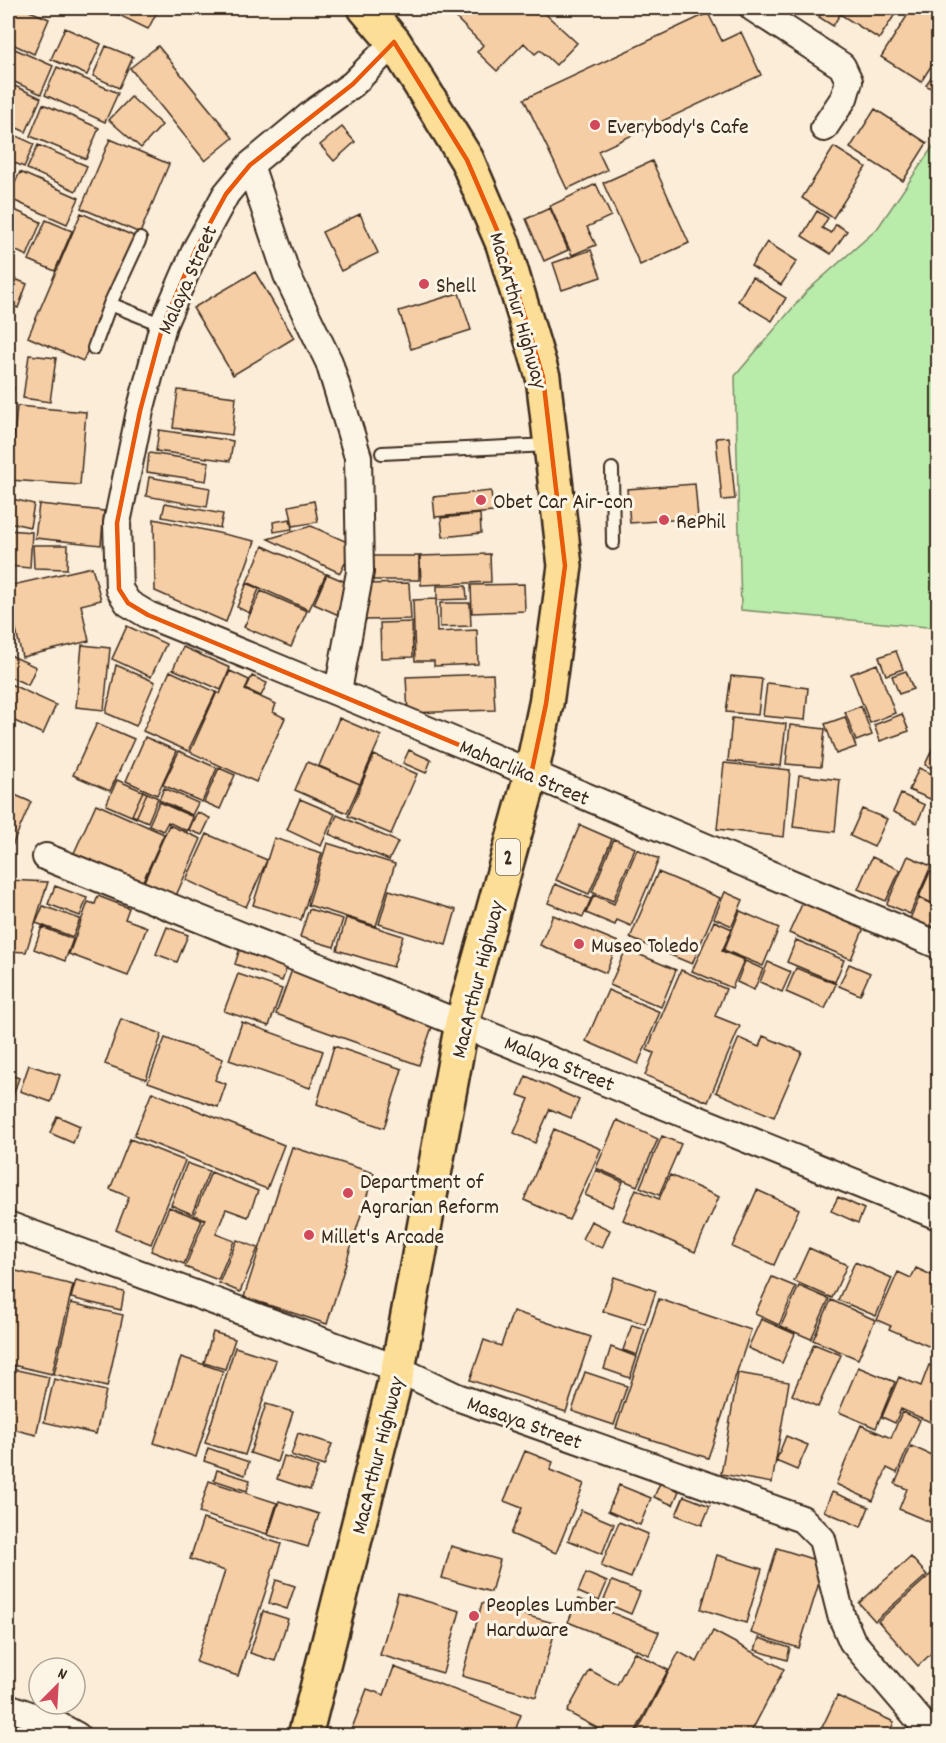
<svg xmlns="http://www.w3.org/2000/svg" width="946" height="1743" viewBox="0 0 946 1743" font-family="Dekko,sans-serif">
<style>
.green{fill:#b9ebab;stroke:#7a8a64;stroke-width:1.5}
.building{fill:#f6cea5;stroke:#3b2a1e;stroke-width:1.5}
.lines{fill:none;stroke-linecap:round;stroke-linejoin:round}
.lane-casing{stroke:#3b2a1e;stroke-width:16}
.street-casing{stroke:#3b2a1e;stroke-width:30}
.highway-casing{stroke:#3b2a1e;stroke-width:38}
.lane{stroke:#fcf5e5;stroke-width:12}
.street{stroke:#fcf5e5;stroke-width:26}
.highway{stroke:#fdde96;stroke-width:33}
.marked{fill:none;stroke:#e8590c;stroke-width:4.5;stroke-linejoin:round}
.poi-dot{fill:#d1495b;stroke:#fcf5e5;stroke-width:2}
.labels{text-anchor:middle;stroke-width:6;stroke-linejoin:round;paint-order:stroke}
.shield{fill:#fcf5e5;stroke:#75675a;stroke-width:1.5}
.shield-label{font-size:21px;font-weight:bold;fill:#3b2a1e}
.poi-label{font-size:22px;fill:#3b2a1e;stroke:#fcf5e5;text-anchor:start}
.street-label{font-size:22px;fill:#3b2a1e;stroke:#fcf5e5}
</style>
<rect width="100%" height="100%" fill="#fbedd8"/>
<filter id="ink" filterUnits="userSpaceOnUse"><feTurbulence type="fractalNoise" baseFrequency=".0167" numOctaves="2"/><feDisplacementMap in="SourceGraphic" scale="12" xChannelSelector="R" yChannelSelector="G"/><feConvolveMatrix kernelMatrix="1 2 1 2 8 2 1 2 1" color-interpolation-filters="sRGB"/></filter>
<g filter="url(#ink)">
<path class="green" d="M938 139V628L741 610 735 376 807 291 877 229Z"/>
<path class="building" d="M8 8H22L49 19 34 54 8 42Z
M102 8H123L119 15Z
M126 8H159L148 29 121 16Z
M466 8H539L577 43 556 65 540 50 535 54 524 43 497 71 477 52 483 45 456 18Z
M825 8H899L879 39 840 14 833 26 819 17Z
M912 8H938V55L921 82 881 57Z
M708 13 722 41 741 32 761 75 598 151 607 170 567 189 524 99Z
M65 28 101 44 87 75 51 59Z
M8 46 53 66 41 94 8 79Z
M106 46 133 57 119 88 93 76Z
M158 46 233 138 205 161 130 68Z
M938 66V93L926 85Z
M57 67 118 93 105 122 45 95Z
M8 83 41 98 26 132 8 124Z
M131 97 162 125 141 148 109 120Z
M43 104 99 128 86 159 30 136Z
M875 109 927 143 903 181 850 148Z
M342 127 355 142 334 161 320 145Z
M8 132 34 144 24 167 8 160Z
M110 139 169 164 140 233 81 208Z
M38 145 87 166 76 191 27 169Z
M834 147 866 167 833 218 802 198Z
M652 161 689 243 640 265 603 183Z
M8 166 14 169 8 185Z
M20 172 79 198 67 224 8 198Z
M596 184 611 216 587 227 596 245 572 255 550 206Z
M8 207 41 222 27 256 8 247Z
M550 208 568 250 544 261 526 219Z
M817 211 828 218 822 228 831 233 836 224 847 231 831 254 802 236Z
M81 213 136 237 83 361 28 337Z
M360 214 378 253 341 271 322 232Z
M46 220 72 231 55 271 29 260Z
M767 242 797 261 781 285 751 266Z
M591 250 601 277 562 290 553 263Z
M255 272 294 338 233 375 193 308Z
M8 276 27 284 18 308 8 304Z
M752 277 786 298 772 321 738 301Z
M459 293 471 330 411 349 399 311Z
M29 355 56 358 50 402 23 398Z
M8 385 14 388 8 408Z
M178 390 236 397 232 435 173 428Z
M17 406 86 412 80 485 10 480Z
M159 430 233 441 230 461 156 451Z
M729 437 735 499 722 500 716 438Z
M149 453 209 462 206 481 147 472Z
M149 477 210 488 207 507 146 496Z
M695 484 698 518 630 523 627 489Z
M491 491 493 512 435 517 433 497Z
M8 498 34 504 30 527 8 522Z
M314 501 318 522 293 526 289 506Z
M165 503 223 514 220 528 162 517Z
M39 504 104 511 101 545 35 538Z
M480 514 481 533 443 537 441 518Z
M154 519 255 541 226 622 155 591Z
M290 519 292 529 274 532 273 522Z
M311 526 354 545 340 573 268 539Z
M8 530 32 532 30 568 8 566Z
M33 545H68L67 569 34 568Z
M263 546 326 574 309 610 247 582Z
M490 554 491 582 421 585 420 556Z
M366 556H419V580H367Z
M92 567 101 600 81 605 89 641 22 657 8 594V586Z
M327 574 355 586 341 616 314 604Z
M247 583 259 589 249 613 237 607Z
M409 583 411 619 364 620 363 584Z
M524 584 525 611 472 613 471 585Z
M437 586H466L467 599 437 600Z
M261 591 307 611 291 647 244 627Z
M436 599 437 632 477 630 478 664 434 666V661H415L413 600Z
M440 603H470L471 626 440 627Z
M412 622 413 657 381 658 380 623Z
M127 626 166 644 151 677 112 659Z
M82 645 110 648 104 710 76 707Z
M183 647 230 668 221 690 173 669Z
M896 651 903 669 886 675 879 657Z
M8 654 36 667 28 685 8 676Z
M877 664 895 713 870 723 851 674Z
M116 665 155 682 136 726 106 713Z
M170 671 216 692 188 751 143 731Z
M230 671 249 680 245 690 276 704 273 712 285 718 256 782 190 752 217 692 220 694Z
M906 671 913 689 899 694 892 676Z
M493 674 495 710 408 713 406 677Z
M252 676 267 683 261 696 246 689Z
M731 676 762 679 758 715 726 712Z
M8 683 56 705 43 734 8 718Z
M767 683 808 688 805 720 763 716Z
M861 706 872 735 856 741 845 712Z
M902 714 909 731 880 741 874 725Z
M845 717 856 747 836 754 825 724Z
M339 718 381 736 360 784 319 766Z
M732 718 786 724 781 766 728 761Z
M97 723 134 739 110 791 73 775Z
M790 725 825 729 821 767 786 764Z
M145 737 177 751 157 795 126 781Z
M938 737V771L925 765Z
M409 750 431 760 426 773 403 763Z
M179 751 217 768 202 802 163 785Z
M374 755 417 774 391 834 348 816Z
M307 762 360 784 347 813 295 790Z
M724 763 790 770 784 837 717 829Z
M219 768 235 775 220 809 204 802Z
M919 768 938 777V793L935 801 909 790Z
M799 775 840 780 835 832 793 827Z
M117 780 147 793 136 818 106 805Z
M164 788 198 803 192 815 159 800Z
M143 791 158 798 148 822 132 815Z
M8 792 31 802 8 855Z
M901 794 925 805 917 823 893 812Z
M300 799 335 814 321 846 287 830Z
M159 802 193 817 187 831 168 822 163 831 149 825Z
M96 804 164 834 142 883 74 853Z
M862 809 887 819 874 847 850 836Z
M197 812 210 818 202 835 189 830Z
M337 815 398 842 389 860 329 834Z
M169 825 201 839 175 898 143 884Z
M580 825 612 839 589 894 556 880Z
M207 834 267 860 246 907 186 880Z
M274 838 322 853 301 920 253 905Z
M614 839 635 848 613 901 592 892Z
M327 843 395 864 376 926 308 905Z
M637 849 659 859 631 926 617 920 615 925 586 913 594 895 614 904Z
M908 856 931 866 910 914 887 904Z
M872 857 900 870 886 901 858 889Z
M658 872 720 898 692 964 630 938Z
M930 872 938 875V906L919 897Z
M8 880 48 882 26 952 8 951Z
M555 884 591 899 583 917 548 903Z
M55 886 87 898 80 916 48 904Z
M389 890 456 910 446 945 379 924Z
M725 892 743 900 732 926 714 918Z
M98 896 129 908 125 919 147 927 128 976 69 954 88 902 95 904Z
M919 898 938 907V914L931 931 909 921Z
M803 902 864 928 851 959 789 933Z
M43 906 80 919 73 937 36 923Z
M309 909 343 919 334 947 300 937Z
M740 911 779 928 763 966 724 950Z
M553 915 618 942 606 973 540 945Z
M346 918 403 936 393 967 337 950Z
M714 921 732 929 722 951 744 960 732 988 692 971Z
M42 927 73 939 65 961 34 949Z
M167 927 188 935 177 962 156 954Z
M796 940 844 960 835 982 787 962Z
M241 945 289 962 282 981 235 964Z
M626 949 676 970 661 1007 610 985Z
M745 961 763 969 754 990 737 982Z
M768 962 791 972 782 992 760 982Z
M849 964 870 973 860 995 839 986Z
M293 967 435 1018 419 1065 276 1014Z
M796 968 836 984 825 1009 786 992Z
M681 970 726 989 715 1016 740 1026 708 1102 645 1075 654 1053 647 1050Z
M238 974 282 989 269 1026 224 1011Z
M608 990 660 1012 638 1064 586 1041Z
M121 1019 162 1034 146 1079 105 1064Z
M242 1022 323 1051 310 1088 229 1060Z
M763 1036 802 1052 774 1117 716 1092 739 1038 759 1047Z
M165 1038 223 1059 215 1080 226 1084 218 1107 148 1082Z
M334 1046 402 1069 384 1128 317 1104Z
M29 1065 60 1075 51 1102 20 1091Z
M8 1074 19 1078 12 1098 8 1096Z
M526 1076 579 1100 571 1118 550 1109 535 1143 514 1133 529 1099 518 1095Z
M152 1092 284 1145 267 1189 134 1136Z
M57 1116 80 1126 73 1143 50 1133Z
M617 1120 658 1139 637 1186 596 1168Z
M554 1129 601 1149 569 1220 524 1200Z
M662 1136 681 1144 659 1195 640 1187Z
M130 1139 185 1161 151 1244 116 1230 129 1197 110 1189Z
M292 1147 374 1173 327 1324 244 1297Z
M187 1163 209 1171 192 1214 171 1205Z
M596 1170 623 1182 612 1207 585 1195Z
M211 1172 258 1191 248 1217 226 1209 216 1234 234 1241 218 1280 185 1267 205 1219 194 1215Z
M670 1175 719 1197 695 1252 623 1220 636 1189 659 1199Z
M757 1190 799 1209 774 1265 732 1247Z
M838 1197 864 1209 858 1223 831 1211Z
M169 1207 202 1220 184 1264 151 1251Z
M591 1221 610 1230 602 1248 582 1239Z
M237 1240 258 1248 240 1292 219 1283Z
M809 1248 847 1265 832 1298 794 1281Z
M8 1258 13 1259 8 1283Z
M855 1262 892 1278 876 1316 838 1300Z
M916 1268 938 1278V1341L935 1349 889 1329 891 1326 877 1320 898 1272 911 1278Z
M12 1270 73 1285 52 1374 8 1364V1289Z
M614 1277 656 1291 645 1324 603 1311Z
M772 1277 796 1287 779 1325 755 1314Z
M76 1280 124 1292 121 1310 71 1298Z
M799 1286 829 1299 811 1339 781 1326Z
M659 1299 751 1330 708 1458 616 1428Z
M831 1300 875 1320 858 1359 813 1340Z
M71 1303 123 1315 107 1387 54 1374Z
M513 1311 591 1337 566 1412 470 1380 484 1340 501 1346Z
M761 1319 795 1334 782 1363 748 1348Z
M632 1325 645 1329 637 1355 623 1350Z
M213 1332 235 1339 225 1369 204 1363Z
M814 1344 841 1355 818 1407 792 1395Z
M235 1347 276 1360 245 1455 205 1443Z
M611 1347 637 1357 630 1378 604 1369Z
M181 1357 223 1371 196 1457 154 1443Z
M929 1365 938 1369V1417L935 1424 901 1409 895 1423 882 1417 899 1377 921 1386Z
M858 1367 895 1382 876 1428 839 1412Z
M8 1368 49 1377 36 1435 8 1428Z
M585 1372 627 1386 614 1425 572 1411Z
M738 1373 789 1382 772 1483 721 1474Z
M54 1379 106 1391 96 1434 44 1422Z
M266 1404 293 1412 277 1462 250 1453Z
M902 1412 920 1420 897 1473 887 1468 873 1501 836 1484 861 1425 891 1438Z
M298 1433 332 1444 324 1466 291 1455Z
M786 1436 808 1445 797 1470 776 1461Z
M911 1446 938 1458V1470L930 1491 938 1494V1508L932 1523 899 1509 907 1489 895 1484Z
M208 1448 249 1462 245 1475 204 1461Z
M525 1451 553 1462 550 1470 584 1484 556 1553 511 1534 522 1508 504 1501Z
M284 1456 318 1467 310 1490 277 1479Z
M217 1470 250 1480 247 1491 214 1480Z
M209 1481 277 1503 267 1534 199 1513Z
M660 1483 679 1491 673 1505 654 1497Z
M619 1485 651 1498 640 1525 608 1511Z
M832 1492 869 1507 861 1527 824 1511Z
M684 1496 710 1506 702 1525 676 1515Z
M279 1501 319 1514 308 1547 268 1535Z
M581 1510 614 1524 602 1554 568 1540Z
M203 1519 281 1544 238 1676 196 1662 225 1571 190 1559Z
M619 1522 648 1534 631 1578 601 1566Z
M451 1546 500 1560 491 1592 442 1578Z
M777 1548 825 1563 799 1648 751 1633Z
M717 1555 762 1569 746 1623 701 1609Z
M911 1557 927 1575 875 1621 859 1603Z
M938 1568V1647L918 1666 878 1621Z
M586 1573 607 1582 599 1601 578 1592Z
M276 1580 295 1586 287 1609 269 1603Z
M612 1581 640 1592 631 1614 603 1602Z
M398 1593 460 1611 443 1673 380 1655Z
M578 1599 659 1632 649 1655 568 1622Z
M482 1603 557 1624 536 1697 462 1676Z
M263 1611 288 1619 275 1661 250 1653Z
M713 1631 784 1669 749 1736H635L679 1652 697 1662Z
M759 1638 790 1648 787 1660 755 1650Z
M634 1652 668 1670 633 1736H612L567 1712 590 1670 617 1685Z
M394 1667 521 1715 513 1736H349L367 1689 384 1695Z
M837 1696 894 1722 888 1736H818Z
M8 1728 27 1736H8Z"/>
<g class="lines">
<g class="lane-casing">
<path id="lane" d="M110 304 163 325
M94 348 110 304 140 239
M382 453 550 445
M612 469 613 543"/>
</g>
<g class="street-casing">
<path id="street" d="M753 8 842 66 849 81 844 98 824 128
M394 42 353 84 314 112 250 165 226 194 196 249 163 325 140 411 117 523 119 589 128 603 148 615C413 721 675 835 938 945
M250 165 287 275 329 362 358 457 360 572 338 691
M46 857 938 1216
M8 1225 398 1369 457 1397 802 1519 822 1539 841 1615 852 1641 933 1736
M8 1707 57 1725 77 1736"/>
</g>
<g class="highway-casing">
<path id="highway" d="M305 1736 398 1369 462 1023 531 775 546 704 565 566 543 377 503 244 467 160 394 42 365 8"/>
</g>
<use href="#lane" class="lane"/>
<use href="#street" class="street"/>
<use href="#highway" class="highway"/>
</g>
</g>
<path class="marked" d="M394 42 467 160 503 244 543 377 565 566 546 704 531 775 148 615 128 603 119 589 117 523 140 411 163 325 196 249 226 194 250 165 353 84Z"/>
<g class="poi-dot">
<circle cx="595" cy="125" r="6"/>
<circle cx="424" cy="284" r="6"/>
<circle cx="481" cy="500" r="6"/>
<circle cx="664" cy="520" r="6"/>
<circle cx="579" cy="944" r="6"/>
<circle cx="348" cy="1193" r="6"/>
<circle cx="309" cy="1235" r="6"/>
<circle cx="474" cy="1616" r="6"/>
</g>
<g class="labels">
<rect class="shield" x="496" y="839" width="24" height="36" rx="4.5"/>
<g class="shield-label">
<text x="508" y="864">2</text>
</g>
<g class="poi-label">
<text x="607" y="133">Everybody's Cafe</text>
<text x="436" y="292">Shell</text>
<text x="493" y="508">Obet Car Air-con</text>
<text x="676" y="528">RePhil</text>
<text x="591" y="952">Museo Toledo</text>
<text x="360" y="1188">Department of<tspan x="360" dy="25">Agrarian Reform</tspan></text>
<text x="321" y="1243">Millet's Arcade</text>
<text x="486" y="1611">Peoples Lumber<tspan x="486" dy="25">Hardware</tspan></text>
</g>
<g class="street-label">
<text transform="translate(186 279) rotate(-66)" y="8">Malaya Street</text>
<text transform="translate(520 310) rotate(74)" y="8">MacArthur Highway</text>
<text transform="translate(525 771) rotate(23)" y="8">Maharlika Street</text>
<text transform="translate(476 979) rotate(-76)" y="8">MacArthur Highway</text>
<text transform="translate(560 1062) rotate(22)" y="8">Malaya Street</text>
<text transform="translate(525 1421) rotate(20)" y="8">Masaya Street</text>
<text transform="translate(376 1455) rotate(-76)" y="8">MacArthur Highway</text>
</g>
</g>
<rect width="946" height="1743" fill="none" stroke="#fcf5e5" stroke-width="30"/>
<rect x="15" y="15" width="916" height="1713" fill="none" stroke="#3b2a1e" stroke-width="2" filter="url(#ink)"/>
<g transform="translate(57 1686) rotate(24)"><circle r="28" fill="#fcf5e5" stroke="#afa495" stroke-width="1.5"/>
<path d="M0-4.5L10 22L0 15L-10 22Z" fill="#d1495b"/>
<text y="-9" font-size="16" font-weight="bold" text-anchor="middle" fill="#3b2a1e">N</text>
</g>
</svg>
